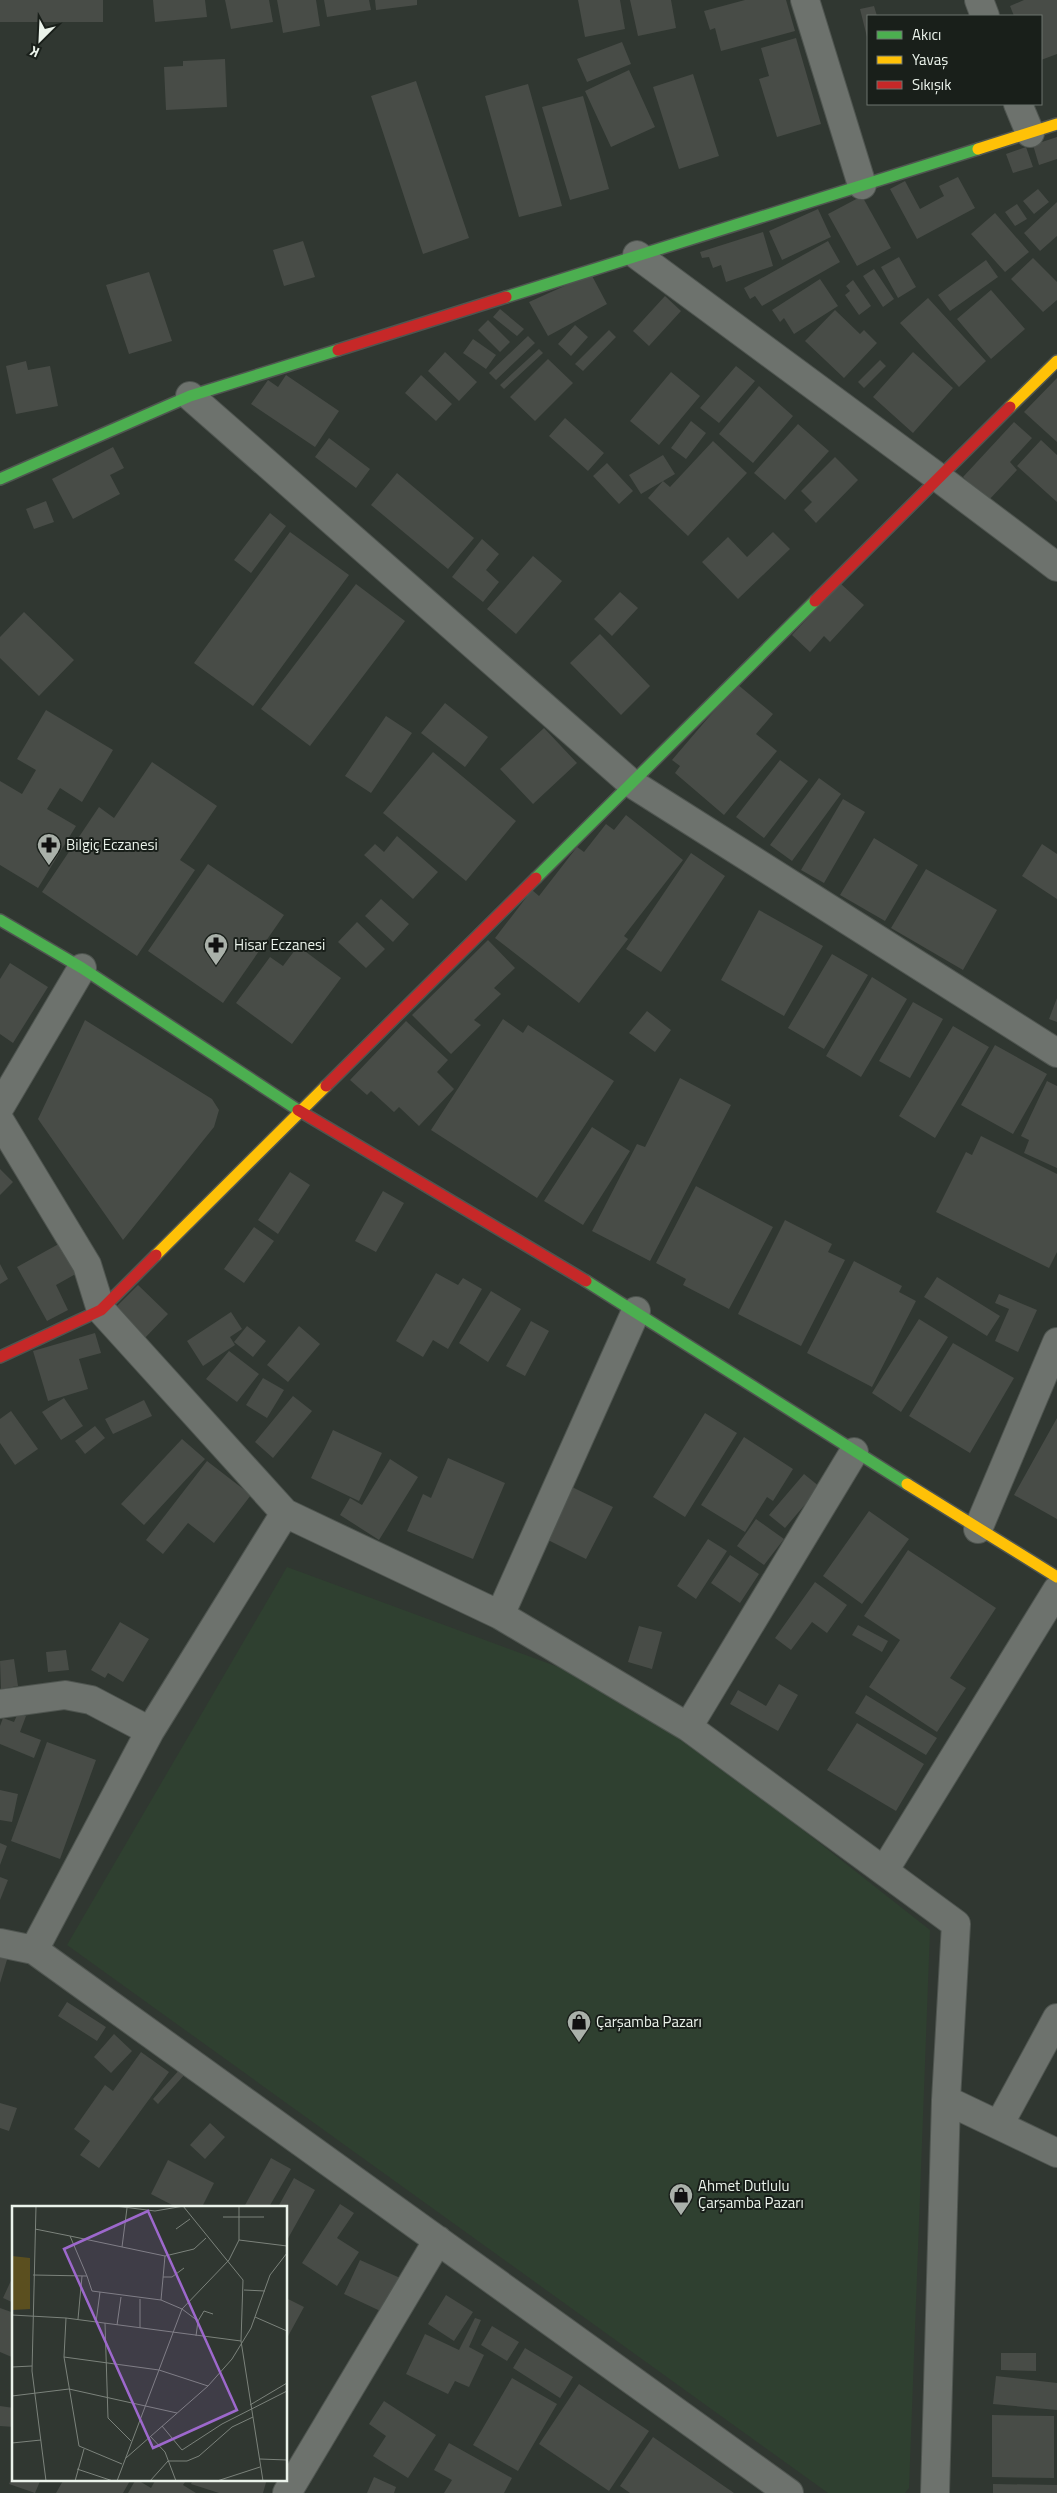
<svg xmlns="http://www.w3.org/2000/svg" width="1057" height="2493" viewBox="0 0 1057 2493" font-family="'Titillium Web',sans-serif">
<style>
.built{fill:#2f4030}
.building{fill:#484c47}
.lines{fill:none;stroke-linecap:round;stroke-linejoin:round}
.street-casing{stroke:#4f5550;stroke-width:30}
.fast-casing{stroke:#4f5550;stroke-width:14}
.slow-casing{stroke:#4f5550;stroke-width:14}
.jam-casing{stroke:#4f5550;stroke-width:14}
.street{stroke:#6d726d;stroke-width:28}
.fast{stroke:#4caf50;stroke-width:11}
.slow{stroke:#ffc107;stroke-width:11}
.jam{stroke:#c62828;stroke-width:11}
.labels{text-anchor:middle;stroke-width:4;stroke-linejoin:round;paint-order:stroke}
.poi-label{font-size:15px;fill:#ebf3eb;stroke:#191f1a;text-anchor:start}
.inset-road{fill:none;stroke:#7b827b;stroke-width:1}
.view{fill:#9d68cc;fill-opacity:0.15;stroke:#9d68cc;stroke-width:2.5}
.inset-edge{fill:none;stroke:#ebf3eb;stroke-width:2.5}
</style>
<rect width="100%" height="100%" fill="#303731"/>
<path class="built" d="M287 1567 629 1693 930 1930 909 2488 905 2493H828L67 1945Z"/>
<path class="building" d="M0 0H103V22H0Z
M153 0H205L207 17 155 22Z
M225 0H269L273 22 231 29Z
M277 0H316L320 26 283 33Z
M324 0H369L371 10 327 17Z
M375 0H417V5L376 10Z
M578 0H620L625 29 585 37Z
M630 0H671L676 28 638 36Z
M745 0H786L795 31 721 51 715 28 710 30 704 11Z
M1024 0H1057V54L1041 60V16H1014L1010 6Z
M874 6 877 16H868V41L860 9Z
M796 38 821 124 777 137 759 79 769 76 761 48Z
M622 42 631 64 587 82 577 59Z
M225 59 227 107 166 110 164 67 183 66V61Z
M629 70 655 127 611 147 585 91Z
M693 74 719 156 679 169 653 87Z
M416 81 469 238 423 254 371 96Z
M528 84 562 206 519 217 485 96Z
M583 96 609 189 570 200 542 107Z
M1057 137V159L1039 165 1033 145Z
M1026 147 1033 167 1013 173 1006 154Z
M958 177 975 208 917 239 890 189 905 181 920 209 944 196 939 186Z
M1038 189 1049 202 1034 214 1023 201Z
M862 196 891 248 857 266 828 214Z
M1057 202V236L1040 251 1024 233Z
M1017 204 1027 219 1015 226 1005 212Z
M818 209 831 237 782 260 769 231Z
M995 213 1029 252 1005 272 971 234Z
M763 232 773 266 726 282 721 265 713 268 709 257 702 258 700 252Z
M303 241 315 277 284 286 273 250Z
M828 241 840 262 762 306 755 296 750 299 744 288Z
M899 257 916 287 898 298 881 267Z
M1033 258 1057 282V300L1043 312 1011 279Z
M986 260 998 277 950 311 938 295Z
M874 269 894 299 883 307 863 276Z
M149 272 172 341 129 354 106 285Z
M591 274 607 304 548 336 529 302Z
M820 279 838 306 794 334 784 318 780 322 772 310Z
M853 280 871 306 859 315 845 295 850 291 846 286Z
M991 290 1025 329 991 359 957 319Z
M665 296 681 311 649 346 633 331Z
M928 298 986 361 959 387 900 323Z
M500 309 524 329 517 336 493 317Z
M835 310 860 334 864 330 877 343 844 378 805 341Z
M488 320 510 342 500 352 478 330Z
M575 325 588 337 571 356 558 344Z
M609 330 616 337 583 371 575 364Z
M528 336 535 343 496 380 489 373Z
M473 339 496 355 486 369 463 353Z
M539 349 543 353 504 389 500 385Z
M445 352 477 382 459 401 428 371Z
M913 352 953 388 913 433 873 397Z
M548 359 573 383 535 421 510 397Z
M880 360 886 366 864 388 858 382Z
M26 361 28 370 50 366 58 406 16 414 6 366Z
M736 366 755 381 719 423 700 408Z
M671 372 700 396 659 445 630 421Z
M286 375 339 411 315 447 251 404 268 380 278 387Z
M421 375 452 404 436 421 405 393Z
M1057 378V442L1024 412Z
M759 386 793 416 753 463 719 434Z
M565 418 604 453 588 471 549 436Z
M691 421 706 433 686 459 671 448Z
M1014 422 1032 438 1010 462 1017 470 988 501 963 477Z
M798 424 829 451 785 500 754 473Z
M329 438 370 469 356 488 315 457Z
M1041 440 1057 455V502L1017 466Z
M713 441 747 473 688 536 648 498 663 481 670 487Z
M113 447 124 468 110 475 120 494 73 519 52 479Z
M663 455 675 474 641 494 629 475Z
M835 457 858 480 816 523 804 510 812 502 801 491Z
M607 463 633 491 619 504 593 476Z
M397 473 474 538 448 569 371 505Z
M46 501 54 522 34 529 26 509Z
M270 513 286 526 251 573 234 560Z
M290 532 349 575 253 706 194 663Z
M773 532 790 549 738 599 702 562 728 537 747 557Z
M482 539 499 554 486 570 499 582 483 602 452 577Z
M533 556 562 581 516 634 487 609Z
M840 583 864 605 830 642 824 636 810 652 792 635Z
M356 584 405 621 310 746 261 709Z
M620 592 638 608 612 636 594 619Z
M24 612 74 660 39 696 0 658V637Z
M600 634 650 686 621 715 570 663Z
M737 684 773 714 756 734 777 751 724 815 675 773 680 766 672 760Z
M445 703 488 737 465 767 421 733Z
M46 710 113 750 82 802 60 788 47 809 76 826 38 888 0 865V781L22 794 36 770 17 759Z
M386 716 412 733 371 793 345 776Z
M544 728 577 763 533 804 500 769Z
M433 752 516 821 466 881 383 813Z
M780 760 808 781 764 838 736 817Z
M152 762 217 806 180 860 195 870 137 956 42 892 99 807 114 818Z
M819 778 841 794 792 861 770 845Z
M843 799 865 812 824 883 801 870Z
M626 815 683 860 624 936 628 939 579 1003 495 938 532 890 539 896 577 847 584 852 606 824 614 830Z
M397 836 438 872 413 899 364 855 375 844 384 852Z
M874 838 918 865 885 921 840 895Z
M1042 844 1057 854V899L1022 876Z
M691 853 725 876 661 972 626 949Z
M208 864 284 915 223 1003 148 951Z
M926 869 997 910 963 970 891 928Z
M381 899 409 924 393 942 365 916Z
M759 910 823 946 784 1016 721 980Z
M357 922 385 949 366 968 338 942Z
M488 940 515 968 494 988 501 994 474 1020 481 1025 451 1054 412 1015Z
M298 946 341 978 292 1044 236 1003 270 957 283 966Z
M832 954 868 975 824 1049 788 1028Z
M10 963 48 987 13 1043 0 1034V979Z
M872 977 907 999 861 1077 826 1056Z
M1057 998V1022L1049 1019Z
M913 1002 943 1019 910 1078 879 1061Z
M647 1011 671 1030 655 1052 629 1033Z
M503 1019 523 1033 528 1025 614 1081 537 1198 431 1130Z
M85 1020 212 1099 219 1110 214 1127 123 1240 38 1119Z
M406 1021 448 1060 437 1072 454 1089 419 1126 399 1107 394 1112 371 1091 367 1095 350 1080Z
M953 1026 989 1047 935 1138 899 1116Z
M995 1045 1047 1074 1013 1134 961 1105Z
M680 1078 731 1105 650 1261 592 1231 637 1144 645 1147Z
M1047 1081 1057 1086V1168L1024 1153 1029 1140 1021 1136Z
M592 1127 630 1151 583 1225 544 1201Z
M981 1136 1057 1174V1252L1049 1268 936 1212 966 1152 972 1155Z
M0 1169 13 1182 0 1195Z
M290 1172 310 1185 278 1234 258 1220Z
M696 1186 773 1227 729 1309 683 1285 686 1279 656 1263Z
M383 1191 404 1203 376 1252 355 1241Z
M785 1220 832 1244 828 1252 845 1260 801 1346 738 1314Z
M254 1227 274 1241 244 1283 224 1269Z
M64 1241 81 1271 56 1285 68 1310 47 1321 17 1267Z
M854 1261 902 1286 899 1292 916 1301 872 1387 807 1353Z
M0 1264 8 1279 0 1284Z
M436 1273 458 1285 463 1278 482 1289 448 1349 433 1340 423 1357 396 1341Z
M937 1277 1000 1316 987 1336 924 1297Z
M138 1285 168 1314 142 1341 111 1312Z
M491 1291 521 1309 488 1362 459 1343Z
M999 1294 1037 1310 1018 1352 995 1341 1009 1309 995 1303Z
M231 1312 242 1329 230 1337 235 1345 203 1366 187 1341Z
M919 1319 948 1337 901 1412 872 1393Z
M531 1321 549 1331 525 1376 506 1366Z
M247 1326 266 1341 253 1357 234 1342Z
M299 1326 320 1344 288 1382 267 1365Z
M95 1333 101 1353 79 1359 88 1389 48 1401 33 1351Z
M953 1343 1014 1378 970 1453 909 1416Z
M229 1351 259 1374 237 1402 206 1379Z
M263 1378 284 1390 267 1418 246 1405Z
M293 1396 312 1411 273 1458 255 1442Z
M64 1398 83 1426 61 1440 42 1412Z
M144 1400 152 1416 113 1434 105 1419Z
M11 1411 38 1449 15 1465 0 1443V1419Z
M705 1413 737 1433 685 1517 653 1497Z
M1057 1418V1519L1014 1495Z
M95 1426 105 1438 85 1454 75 1441Z
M333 1430 382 1453 359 1501 311 1478Z
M744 1437 793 1469 773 1501 767 1497 745 1532 701 1505Z
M182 1439 205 1459 144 1525 121 1504Z
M448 1458 505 1483 473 1559 407 1531 423 1494 431 1498Z
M390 1459 418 1477 379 1540 340 1515 350 1498 362 1505Z
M207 1461 251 1495 214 1543 188 1523 163 1554 146 1540Z
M804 1474 820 1487 785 1528 769 1515Z
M572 1487 613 1507 586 1559 546 1539Z
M869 1511 909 1539 862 1604 823 1576Z
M756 1519 784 1539 764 1565 737 1546Z
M708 1539 727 1551 696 1599 677 1586Z
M908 1550 996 1608 950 1678 966 1688 937 1732 869 1687 900 1640 864 1616Z
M730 1555 759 1574 740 1603 711 1583Z
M815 1582 847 1605 827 1633 812 1622 791 1650 775 1638Z
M120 1622 149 1639 123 1682 108 1673 105 1678 91 1670Z
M858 1625 888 1641 882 1652 852 1635Z
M639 1626 662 1632 652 1669 628 1662Z
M66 1650 69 1670 48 1672 46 1652Z
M14 1659 18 1686 1 1689 0 1661Z
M779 1684 798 1695 778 1731 730 1704 738 1690 766 1706Z
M866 1695 937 1738 926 1755 855 1713Z
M18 1713 26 1716 20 1732 41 1740 34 1758 0 1744V1726L3 1718 14 1722Z
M857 1723 924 1764 896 1811 827 1770Z
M47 1742 96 1760 60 1859 11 1841Z
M0 1790 18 1794 12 1822 0 1820Z
M0 1843 7 1846 0 1865Z
M0 1877 8 1880 0 1900Z
M0 1950 9 1953 0 1983Z
M67 2002 106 2027 97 2041 58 2016Z
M114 2034 132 2051 111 2073 94 2057Z
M141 2052 169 2072 99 2168 80 2155 90 2141 74 2129 105 2085 113 2091Z
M181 2068 186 2073 158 2104 153 2099Z
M0 2103 17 2108 9 2131 0 2128Z
M210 2123 225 2137 205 2159 190 2145Z
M271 2158 291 2169 269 2207H244Z
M168 2160 214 2183 202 2207H176L151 2194Z
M294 2178 315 2190 286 2242V2207H278Z
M340 2204 354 2213 337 2238 359 2252 337 2286 302 2263Z
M360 2260 407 2281 391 2316 344 2294Z
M14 2274V2303L3 2298Z
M446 2295 473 2312 454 2341 428 2324Z
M286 2298 304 2307 286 2340Z
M0 2308 14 2313V2358L0 2352Z
M475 2318 481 2320 469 2347 484 2355 469 2387 455 2381 448 2394 406 2374 425 2334 459 2350Z
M492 2326 519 2342 507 2361 481 2345Z
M525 2348 573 2377 560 2398 513 2368Z
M1001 2353H1036V2371L1001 2370Z
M996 2376 1057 2383V2410L993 2404Z
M512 2378 557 2404 518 2471 473 2445Z
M579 2384 649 2431 609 2491 539 2444Z
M384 2401 436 2435 408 2478 373 2456 386 2436 369 2424Z
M0 2406 14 2408V2427L0 2426Z
M992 2415 1054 2416V2478L992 2477Z
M653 2437 734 2493H630L620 2486Z
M449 2443 512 2478 504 2493H444L452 2480 434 2470Z
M14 2472V2479H41L35 2493 9 2484Z
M374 2477 396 2487 394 2493H367Z
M64 2479H131L123 2493H56Z
M136 2479 151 2488 156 2479H187L183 2485 196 2493H128Z
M193 2479H267L263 2493H219L191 2484Z
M993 2484 1057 2485V2493H993Z"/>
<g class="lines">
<g class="street-casing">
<path id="street" d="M805 0 862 185
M979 0 985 16
M1018 104 1030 133
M637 255 939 478 1057 567
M190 396 631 783 1057 1053
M0 1107 82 968
M0 1121 87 1265 101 1310 285 1513 500 1615 688 1727 956 1924 946 2100
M285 1513 150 1731 34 1950 789 2493
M978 1529 1057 1342
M500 1615 636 1311
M0 1704 65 1695 91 1700 150 1731
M688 1727 854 1452
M884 1871 1057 1590
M0 1943 34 1950
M999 2125 1057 2018
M287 2493 438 2240
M935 2493 946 2100 1057 2153"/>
</g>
<g class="fast-casing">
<path id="fast" d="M506 297 978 149
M0 479 190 396 338 350
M536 878 815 601
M0 920 82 968 298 1110
M586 1281 907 1484"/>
</g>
<g class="slow-casing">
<path id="slow" d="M978 149 1057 124
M1010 407 1057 361
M156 1255 326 1086
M907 1484 1057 1577"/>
</g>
<g class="jam-casing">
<path id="jam" d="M338 350 506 297
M815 601 1010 407
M326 1086 536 878
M298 1110 586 1281
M0 1357 101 1310 156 1255"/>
</g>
<use href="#street" class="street"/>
<use href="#fast" class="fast"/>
<use href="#slow" class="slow"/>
<use href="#jam" class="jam"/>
</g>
<defs>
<g id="pharmacy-pin" transform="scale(1.25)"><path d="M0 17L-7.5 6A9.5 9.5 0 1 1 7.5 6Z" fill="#aab1aa" stroke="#191f1a"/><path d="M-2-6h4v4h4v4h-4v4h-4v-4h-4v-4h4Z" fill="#111"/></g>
<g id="shop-pin" transform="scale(1.25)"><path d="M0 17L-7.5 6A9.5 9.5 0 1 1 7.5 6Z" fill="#aab1aa" stroke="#191f1a"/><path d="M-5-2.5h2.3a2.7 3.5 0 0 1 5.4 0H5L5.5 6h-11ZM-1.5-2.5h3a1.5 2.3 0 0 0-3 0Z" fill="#111"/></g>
</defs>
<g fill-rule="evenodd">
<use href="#pharmacy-pin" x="49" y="845"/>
<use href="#pharmacy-pin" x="216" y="945"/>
<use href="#shop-pin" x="579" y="2022"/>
<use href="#shop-pin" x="681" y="2195"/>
</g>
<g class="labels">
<g class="poi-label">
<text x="66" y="850">Bilgiç Eczanesi</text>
<text x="234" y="950">Hisar Eczanesi</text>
<text x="596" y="2027">Çarşamba Pazarı</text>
<text x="698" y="2191">Ahmet Dutlulu<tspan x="698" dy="17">Çarşamba Pazarı</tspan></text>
</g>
</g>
<g transform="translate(12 2206)">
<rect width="275" height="275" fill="#303731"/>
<path d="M0 50 18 52V103L0 104Z" fill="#5b4f1f"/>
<path class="inset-road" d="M24 0 20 165 34 275M103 0 143 5 172 0M171 0 231 74 229 135 251 275M211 11H252M23 23 58 30M164 23 178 13M227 34 275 40M110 41 115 2M153 50 182 43 194 32M21 69 75 70 58 30 153 50 149 94M75 70 80 85 149 94 170 103 186 115 184 130M151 71H160L172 62M232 84 253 85M0 109 54 112 229 135M243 111 275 125M54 112 52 151 67 240 110 258M66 113 70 70M186 115 192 105 201 108M84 116 88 86M93 117 96 212 119 235M105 119 109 91M128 122V93M52 151 147 164 196 180M0 161 20 160M0 190 57 183 165 207M238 199 275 177M150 220 170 244 210 218 275 185M138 230 153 246 164 275M0 237 29 234M114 252 196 180 220 153 239 122 258 69 275 47M248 253 275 254M65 263 101 275M63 275 72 243M105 275 170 103 217 54 227 34V0M138 275 156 255H175L187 250 220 221 241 211M205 275 248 261"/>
<path class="view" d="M136 5 225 204 141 242 52 43Z"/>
<rect width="275" height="275" class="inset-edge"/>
</g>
<rect x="867" y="15" width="175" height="90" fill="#191f1a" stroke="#6d746e"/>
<rect x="877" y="31" width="25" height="8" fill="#4caf50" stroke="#6d746e"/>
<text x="912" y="40" font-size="15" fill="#ebf3eb">Akıcı</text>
<rect x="877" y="56" width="25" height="8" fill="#ffc107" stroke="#6d746e"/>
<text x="912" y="65" font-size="15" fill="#ebf3eb">Yavaş</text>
<rect x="877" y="81" width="25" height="8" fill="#c62828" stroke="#6d746e"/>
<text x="912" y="90" font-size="15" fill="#ebf3eb">Sıkışık</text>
<g transform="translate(40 40) rotate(204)" stroke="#191f1a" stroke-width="4" paint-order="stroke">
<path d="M0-4L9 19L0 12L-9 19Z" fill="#ebf3eb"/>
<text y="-8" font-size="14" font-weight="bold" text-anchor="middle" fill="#ebf3eb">K</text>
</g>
</svg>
